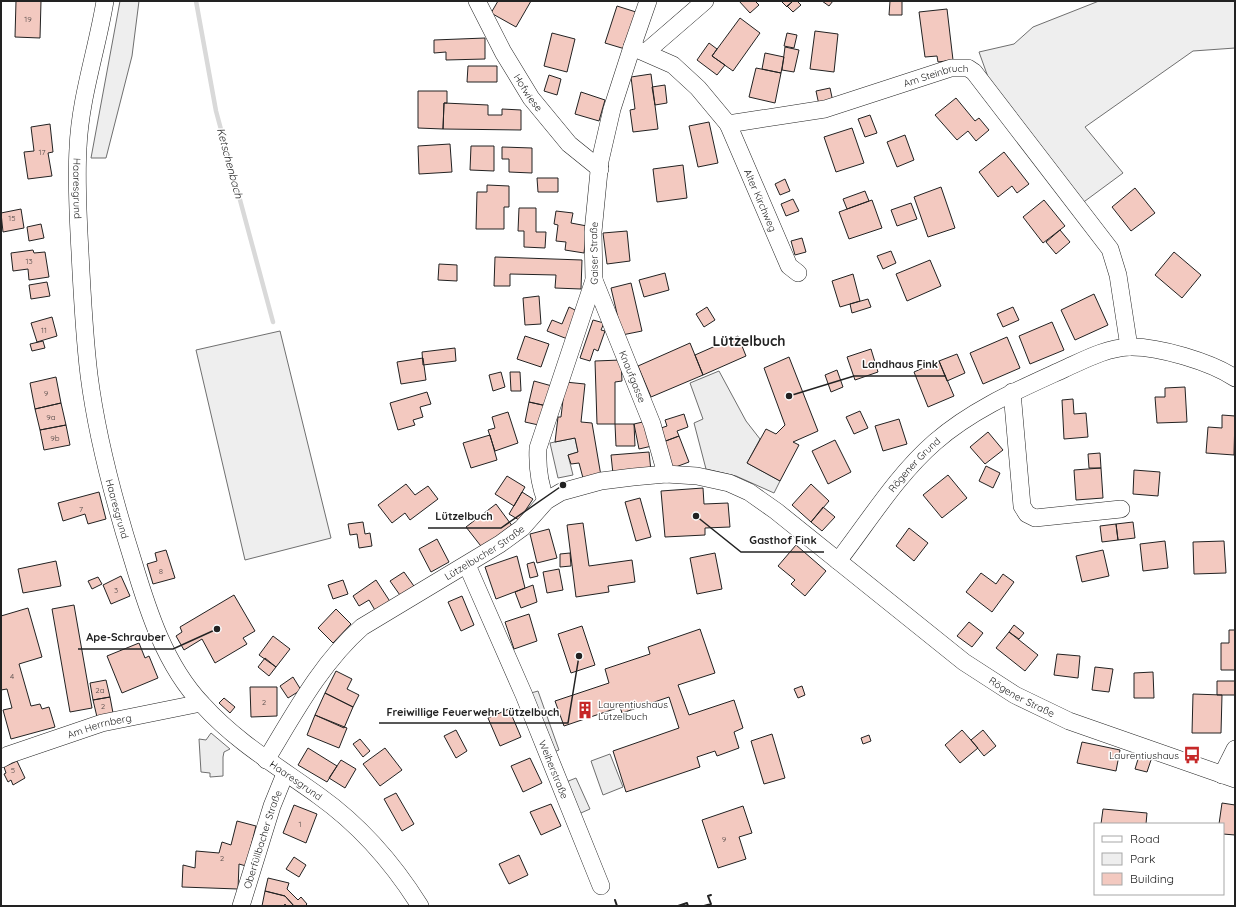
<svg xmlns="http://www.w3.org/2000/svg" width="1236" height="907" viewBox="0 0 1236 907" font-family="Quicksand,sans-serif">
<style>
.green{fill:#eee;stroke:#6f6f6f}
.parking{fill:#ededed;stroke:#6f6f6f}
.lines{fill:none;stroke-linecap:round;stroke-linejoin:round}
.stream{stroke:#d9d9d9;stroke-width:4.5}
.building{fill:#f3c9c0;stroke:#222}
.minor-casing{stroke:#222;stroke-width:18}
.minor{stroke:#fff;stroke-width:17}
.wall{stroke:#222;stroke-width:2}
.labels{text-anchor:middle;stroke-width:3;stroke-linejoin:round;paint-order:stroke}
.number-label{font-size:8px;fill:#564c4a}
.street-label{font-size:10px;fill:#222;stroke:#fff}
.poi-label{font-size:10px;fill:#222;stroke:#fff;text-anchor:start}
.water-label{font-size:11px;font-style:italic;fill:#222;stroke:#fff}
.district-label{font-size:14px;font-weight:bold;fill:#222;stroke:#fff}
.leader{fill:none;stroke:#222;stroke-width:1.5}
.callout-dot{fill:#222;stroke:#fff;stroke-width:1.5}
.callout-label{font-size:11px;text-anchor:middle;font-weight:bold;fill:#222;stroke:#fff;stroke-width:3;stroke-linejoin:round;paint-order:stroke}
</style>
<rect width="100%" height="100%" fill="#fff"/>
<path class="green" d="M120 1H139L132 56 106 158H91Z
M1099 1H1235V48L1193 51 1085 127 1123 173 1081 204 988 77 979 52 1014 44 1033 27Z
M280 331 331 538 245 560 196 350Z"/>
<path class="parking" d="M719 371 746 421 760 439 747 463 780 481 774 493 736 476 706 469 694 423 703 419 690 383Z
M575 438 578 452 568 455 573 475 558 478 550 443Z
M538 691 559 750 548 754 524 695Z
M211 733 230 749 224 752 223 757V776L210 777V773L201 772 199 739 206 740Z
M610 754 623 787 603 795 591 761Z
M576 778 590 809 574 816 561 784Z"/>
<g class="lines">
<path class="stream" d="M196 1 216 111 273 322"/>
</g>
<path class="building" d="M16 1H41L40 38 15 37Z
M498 1H531L516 27 491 13Z
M739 1H755L759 5 750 13Z
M781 1H793L787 7Z
M793 1H797L801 5 793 12 787 6Z
M822 1H833L829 6Z
M890 1H902V15H889Z
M617 6 636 12 625 49 605 43Z
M947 9 953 60 938 62 937 56 925 57 919 12Z
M740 18 760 33 733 71 712 56Z
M815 31 838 34 834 72 810 69Z
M552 33 575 39 567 72 544 66Z
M787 33 797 35 794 48 784 46Z
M485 38V59L446 60V52L434 53V40Z
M709 43 717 49 712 56 725 65 717 75 697 60Z
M785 47 799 50 794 72 782 70Z
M765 53 784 57 781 73 762 69Z
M468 66H497V82H467Z
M756 68 781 73 775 103 749 97Z
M651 74 658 129 633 132 630 110 635 109 631 77Z
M549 75 561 79 557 95 544 91Z
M665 85 667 103 655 105 652 87Z
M830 88 833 102 819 105 816 91Z
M418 91H447V103H444L443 129 418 128Z
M581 92 605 100 599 121 575 114Z
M956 98 975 121 979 118 989 130 976 141 968 131 957 140 935 115Z
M444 103 488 105V115H502V109L521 110V130L443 129Z
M870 115 877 133 865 137 858 119Z
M709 122 718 163 698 167 689 126Z
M50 124 53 152 48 153 52 176 28 179 24 152 34 151 31 127Z
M852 128 864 163 836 172 824 137Z
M905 135 914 160 897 167 887 142Z
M450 144 452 172 419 174 418 146Z
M471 146H494V171L470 170Z
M502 147 532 148V173L509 172V159H502Z
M1004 152 1029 184 1017 193 1012 186 998 197 979 172Z
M683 165 687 198 657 202 653 169Z
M537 178H558V192H538Z
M785 179 790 191 780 195 775 184Z
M487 185 509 186V207H504V229H476L477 192H487Z
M941 187 955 228 928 237 914 197Z
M1135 188 1155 213 1131 231 1112 207Z
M865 191 869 201 847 209 843 199Z
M793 199 799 211 786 216 781 204Z
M872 200 882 228 849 239 839 212Z
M1044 200 1065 226 1043 243 1023 217Z
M911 203 917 219 897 226 891 210Z
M519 208H536V232H546L545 248 524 247V231H518Z
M21 209 24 228 3 232 1 213Z
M556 211 573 213 571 223 587 226 584 253 565 250 566 242 556 241 558 225 554 224Z
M41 224 44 238 29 241 27 227Z
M1060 230 1070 242 1056 254 1046 242Z
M627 231 630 261 607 264 603 233Z
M802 238 806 252 795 255 791 241Z
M33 250 34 253 45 252 49 277 29 280 28 269 13 271 11 253Z
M891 251 896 263 883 269 877 256Z
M1174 252 1201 275 1182 298 1155 275Z
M495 257 582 260 581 289 555 288 556 275 510 274V286H494Z
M930 260 941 286 907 301 896 274Z
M439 264 457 265V281L438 280Z
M665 273 669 290 644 297 639 280Z
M853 274 860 301 840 307 832 281Z
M47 282 50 296 31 299 29 285Z
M631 283 642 331 622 335 611 288Z
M1094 294 1108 325 1075 340 1061 310Z
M539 296 541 324 525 325 523 298Z
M868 299 871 307 852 313 850 304Z
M569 307 581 313 570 340 547 331 552 320 562 324Z
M707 307 715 320 704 327 696 314Z
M1013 307 1019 320 1003 327 997 314Z
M52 317 57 336 37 342 31 323Z
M593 320 604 323 601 330 605 331 598 351 594 349 590 361 580 358Z
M1052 322 1064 350 1030 364 1019 336Z
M525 336 549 344 541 367 517 359Z
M738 336 746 356 703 375 695 355Z
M1007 337 1020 368 983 384 970 353Z
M43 341 45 348 32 351 30 344Z
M690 343 703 375 651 397 638 366Z
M455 348 456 361 423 365 422 352Z
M871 349 878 372 855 380 847 357Z
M957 354 965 373 947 381 939 361Z
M789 357 818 431 793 442 799 445 780 481 747 463 766 429 776 434 785 425 764 368Z
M423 358 426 380 401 384 397 362Z
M621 360 622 381 615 382V424H597L595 361Z
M939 361 954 396 928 407 914 372Z
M837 370 843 387 831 392 825 375Z
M501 372 505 387 493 391 489 375Z
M510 372H520L521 391H511Z
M56 377 61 403 35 409 30 383Z
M534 381 552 386 547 406 529 402Z
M565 382 585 384 581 422 592 423 601 476 583 478 579 463 571 464 568 455 578 452 575 438 555 442 558 417H561Z
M1185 387 1187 422 1157 423 1155 397H1165V388Z
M427 392 431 404 420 407 423 417 413 420 415 425 398 430 390 403Z
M1073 399 1074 414 1086 413 1088 437 1064 439 1062 400Z
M529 402 547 406 543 426 525 422Z
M61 403 66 425 40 430 35 409Z
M860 411 868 428 854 434 846 417Z
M508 412 518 443 495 451 488 430 495 428 492 417Z
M684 414 688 427 677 431 679 436 663 442 658 429 667 426 665 420Z
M1222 415 1235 416 1234 455 1206 453 1208 427 1222 428Z
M899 419 907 444 883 451 875 426Z
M647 421 652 446 639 449 634 424Z
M615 424H634L635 446H616Z
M66 425 70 445 44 450 40 430Z
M988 432 1003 450 985 464 970 447Z
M490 435 497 460 471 468 463 443Z
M679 436 689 462 673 468 663 442Z
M835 440 851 472 828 484 812 451Z
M649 452 651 471 613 474 611 455Z
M1100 453 1101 468H1089L1088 454Z
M986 466 1000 473 993 488 979 481Z
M1101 468 1103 498 1076 500 1074 470Z
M1134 470 1160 472 1158 496 1133 494Z
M948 475 967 498 942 518 923 495Z
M507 476 525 487 514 506 495 494Z
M406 484 415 495 428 486 438 499 410 520 405 513 392 523 378 505Z
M811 484 829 501 811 522 792 505Z
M703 488 704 504 728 503 730 527 705 528V535L665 537 661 491Z
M99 492 106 519 88 524 85 514 63 521 58 503Z
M522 492 533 499 519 520 509 514Z
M640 498 651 537 636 541 625 502Z
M496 504 513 527 484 550 466 527Z
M823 507 835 517 822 531 811 522Z
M363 522 365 534 370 533 372 546 359 548 357 534 350 535 348 524Z
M1133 522 1135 538 1118 540 1116 524Z
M583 523 589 566 632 560 635 582 608 586 609 592 576 597 567 525Z
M1116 524 1118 540 1102 542 1100 526Z
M909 528 928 543 914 561 896 546Z
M549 529 557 558 537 563 530 534Z
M437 539 449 562 431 572 419 549Z
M1165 541 1168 568 1143 571 1140 544Z
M1224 541 1226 573 1194 574 1193 542Z
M796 545 826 571 805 596 791 584 795 580 778 566Z
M166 550 175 578 153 584 147 564 157 561 155 553Z
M1103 550 1109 576 1082 582 1076 556Z
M570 553 571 566 560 567V554Z
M715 553 722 589 697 594 690 558Z
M517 556 525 588 496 599 485 567Z
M56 561 61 586 23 593 18 569Z
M534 562 538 576 530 578 527 564Z
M559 569 563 590 547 593 543 572Z
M404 572 416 589 402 598 390 581Z
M981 573 996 584 1003 574 1014 582 992 612 966 592Z
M121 576 130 596 111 604 103 585Z
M98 577 102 584 92 589 88 581Z
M343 580 348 594 333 599 328 585Z
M376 580 391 603 376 612 369 600 359 606 353 596Z
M533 585 537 602 521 608 515 592Z
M234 595 255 631 243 638 247 644 215 663 202 639 184 650 176 636 182 632 180 627Z
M462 596 474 625 461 631 448 602Z
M74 605 92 708 70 712 52 609Z
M28 608 42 657 19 664 31 706 40 704 42 709 49 707 55 727 11 739 3 710 12 708 7 689 1 690V616Z
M336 609 351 624 333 643 318 628Z
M529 614 537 641 514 649 505 622Z
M969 622 983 633 972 647 957 636Z
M1014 625 1024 633 1019 639 1009 632Z
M582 626 595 665 571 673 558 634Z
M700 629 715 673 678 685 689 715 734 700 743 728 734 732 739 748 717 756 715 751 697 757 700 767 626 792 613 751 679 728 669 697 622 713 620 707 564 726 555 701 609 683 605 669 650 654 648 647Z
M1229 630H1235V670H1221V643H1229Z
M1009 632 1038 655 1025 671 996 648Z
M273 636 290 649 276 667 259 655Z
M139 643 145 658 149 656 158 678 122 693 107 656Z
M1057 654 1080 656 1078 678 1054 675Z
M265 658 276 667 269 676 258 667Z
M1095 667 1113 669 1109 692 1092 690Z
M336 671 352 679 347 689 359 695 353 707 325 693Z
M1153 672 1154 698H1134V673Z
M293 677 301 690 288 698 280 686Z
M106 680 110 697 93 700 90 683Z
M1217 681H1235V695H1217Z
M802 686 805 695 798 698 794 689Z
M250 687H277V716L251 717Z
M325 693 353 707 344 728 315 715Z
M1193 694 1222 695 1221 733H1192Z
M110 697 113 713 97 717 93 700Z
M224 698 235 707 230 713 219 703Z
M509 709 521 737 500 746 488 718Z
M315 715 347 728 339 748 307 735Z
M456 730 467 751 456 758 444 736Z
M962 730 978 748 960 763 945 745Z
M983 730 996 746 984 756 971 740Z
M772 734 785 778 764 784 751 741Z
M869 735 871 741 863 744 861 738Z
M360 739 370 751 363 757 353 744Z
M1082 742 1120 750 1116 771 1077 763Z
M308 748 337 766 327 782 298 765Z
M385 748 402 770 380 786 363 764Z
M1139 756 1151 760 1147 772 1135 769Z
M530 758 542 783 523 792 511 766Z
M341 760 356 769 345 788 329 778Z
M17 761 25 778 13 785 11 780 8 782 4 774 6 773 4 767Z
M396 793 414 824 402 831 384 799Z
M1222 803 1235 805V835L1223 834V824H1219Z
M551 804 561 826 541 835 530 812Z
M294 805 317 814 306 843 283 833Z
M743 806 752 833 739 837 746 859 718 868 702 820Z
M1103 809 1147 813 1146 824H1101Z
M237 821 256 826 246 866 239 864 238 889 182 887 183 865 195 868 196 851 219 853 222 842 231 845Z
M519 855 528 875 509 884 499 864Z
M294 857 306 865 299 877 286 869Z
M268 878 289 883 287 889 298 900 301 897 307 904 305 906H294L285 896 265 891Z
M265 891 285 896 294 906H286L285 904 284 906H262Z"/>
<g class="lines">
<g class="minor-casing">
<g id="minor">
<path id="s1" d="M105 1C97 50 80 98 78 148 76 183 78 217 80 252 82 293 84 334 89 375 97 438 114 501 133 561 148 611 165 665 202 704 236 742 279 767 319 796 361 826 393 863 420 906"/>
<path id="s2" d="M477 1 503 52 531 98 569 144 600 169"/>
<path id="s3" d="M632 47 673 65 698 88 728 124 825 109 951 68H968L974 72 1110 249 1118 275 1129 347"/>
<path d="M646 52 705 1"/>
<path id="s4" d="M728 124 789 266 798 273"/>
<path id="s5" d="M594 280 652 424 666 474"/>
<path d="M1012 392 1022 506 1027 514 1035 518 1121 509"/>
<path id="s6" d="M546 501C539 483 537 468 538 448L594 280 593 232 600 161 612 109 632 47 648 1"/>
<path id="s7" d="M838 561C869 521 897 475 935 442 973 409 1018 390 1064 369 1084 360 1106 348 1129 347 1158 346 1211 362 1235 378"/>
<path id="s8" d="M467 565 524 695 601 886"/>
<path id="s9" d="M1 759 8 755 102 723 201 703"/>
<path id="s10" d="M266 760C294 714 321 663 362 627L500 544 522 528 546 501 561 492 601 481 633 477 666 474 697 476 729 483 749 492 776 511 964 662 1015 695 1069 721 1235 779"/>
<path d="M1222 775 1235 749"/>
<path id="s11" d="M241 906 272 806 285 774"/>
</g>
</g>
<use href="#minor" class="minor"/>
<path class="wall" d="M615 900 617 906
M678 906 687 903 688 906
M704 906 711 904 708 896 711 895"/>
</g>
<defs>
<g id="building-bare" transform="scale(1.38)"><path d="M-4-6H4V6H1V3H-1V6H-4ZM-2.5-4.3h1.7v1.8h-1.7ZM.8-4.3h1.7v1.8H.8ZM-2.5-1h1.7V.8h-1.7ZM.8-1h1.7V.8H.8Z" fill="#c62828" stroke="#fff" stroke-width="2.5" paint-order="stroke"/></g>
<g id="bus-bare" transform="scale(1.38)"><path d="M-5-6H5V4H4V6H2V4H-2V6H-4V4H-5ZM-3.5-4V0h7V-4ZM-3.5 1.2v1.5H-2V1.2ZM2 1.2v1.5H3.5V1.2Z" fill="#c62828" stroke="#fff" stroke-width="2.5" paint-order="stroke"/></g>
</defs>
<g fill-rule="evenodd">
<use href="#building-bare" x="585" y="710"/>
<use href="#bus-bare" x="1192" y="755"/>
</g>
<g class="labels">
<g class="number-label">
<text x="28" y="22">19</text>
<text x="42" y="155">17</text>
<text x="12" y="221">15</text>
<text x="29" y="264">13</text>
<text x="44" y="333">11</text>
<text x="46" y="396">9</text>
<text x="51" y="420">9a</text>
<text x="55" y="441">9b</text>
<text x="81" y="512">7</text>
<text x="161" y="574">8</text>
<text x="116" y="593">3</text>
<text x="12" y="679">4</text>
<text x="100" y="693">2a</text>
<text x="264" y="705">2</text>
<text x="103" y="709">2</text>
<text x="13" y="773">5</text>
<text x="300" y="827">1</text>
<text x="724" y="842">9</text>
<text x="222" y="861">2</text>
</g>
<g class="street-label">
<text dy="4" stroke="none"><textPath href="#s3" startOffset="340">Am Steinbruch</textPath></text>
<text dy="4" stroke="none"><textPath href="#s2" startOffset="105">Hofwiese</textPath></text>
<text dy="4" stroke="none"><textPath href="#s1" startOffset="190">Haaresgrund</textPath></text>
<text dy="4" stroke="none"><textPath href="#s4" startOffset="83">Alter Kirchweg</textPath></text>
<text dy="4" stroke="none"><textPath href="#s6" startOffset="258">Gaiser Straße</textPath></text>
<text dy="4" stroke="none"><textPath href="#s5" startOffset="104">Knaufgasse</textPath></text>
<text dy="4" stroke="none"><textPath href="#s7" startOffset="123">Rögener Grund</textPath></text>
<text dy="4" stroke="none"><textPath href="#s1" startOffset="514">Haaresgrund</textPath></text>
<text dy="4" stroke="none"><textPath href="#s10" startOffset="308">Lützelbucher Straße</textPath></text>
<text dy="4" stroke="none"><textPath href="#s10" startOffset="941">Rögener Straße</textPath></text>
<text dy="4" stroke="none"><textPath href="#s9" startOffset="104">Am Herrnberg</textPath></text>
<text dy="4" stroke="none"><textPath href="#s8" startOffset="222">Weiherstraße</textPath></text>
<text dy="4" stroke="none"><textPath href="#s1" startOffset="850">Haaresgrund</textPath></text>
<text dy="4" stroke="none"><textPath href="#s11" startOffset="70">Oberfüllbacher Straße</textPath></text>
</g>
<g class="poi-label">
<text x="598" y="708">Laurentiushaus<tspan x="598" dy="12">Lützelbuch</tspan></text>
<text x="1179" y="759" text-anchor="end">Laurentiushaus</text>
</g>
<g class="water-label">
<text transform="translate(230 163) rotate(75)" y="4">Ketschenbach</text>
</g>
<g class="district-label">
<text x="749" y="346">Lützelbuch</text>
</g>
</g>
<path class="leader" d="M789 396L854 376H946M563 485L501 528H428M696 516L741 552H824M217 629L173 649H78M579 656L568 723H379"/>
<g class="callout-dot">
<circle cx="789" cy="396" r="4"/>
<circle cx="563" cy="485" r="4"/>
<circle cx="696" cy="516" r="4"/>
<circle cx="217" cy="629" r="4"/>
<circle cx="579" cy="656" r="4"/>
</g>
<g class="callout-label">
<text x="900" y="368">Landhaus Fink</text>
<text x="464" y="520">Lützelbuch</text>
<text x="783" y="544">Gasthof Fink</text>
<text x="126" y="641">Ape-Schrauber</text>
<text x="473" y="716">Freiwillige Feuerwehr Lützelbuch</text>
</g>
<rect width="1236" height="907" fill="none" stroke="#222222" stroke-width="4"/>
<rect x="1094" y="823" width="130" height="72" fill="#ffffff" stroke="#a7a7a7"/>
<rect x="1102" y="836" width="20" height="6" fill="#ffffff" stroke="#a7a7a7"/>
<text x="1130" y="843" font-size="12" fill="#222222">Road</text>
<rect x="1102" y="853" width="20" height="12" fill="#eeeeee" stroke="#a7a7a7"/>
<text x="1130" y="863" font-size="12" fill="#222222">Park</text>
<rect x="1102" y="873" width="20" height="12" fill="#f3c9c0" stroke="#a7a7a7"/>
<text x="1130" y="883" font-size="12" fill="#222222">Building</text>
</svg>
